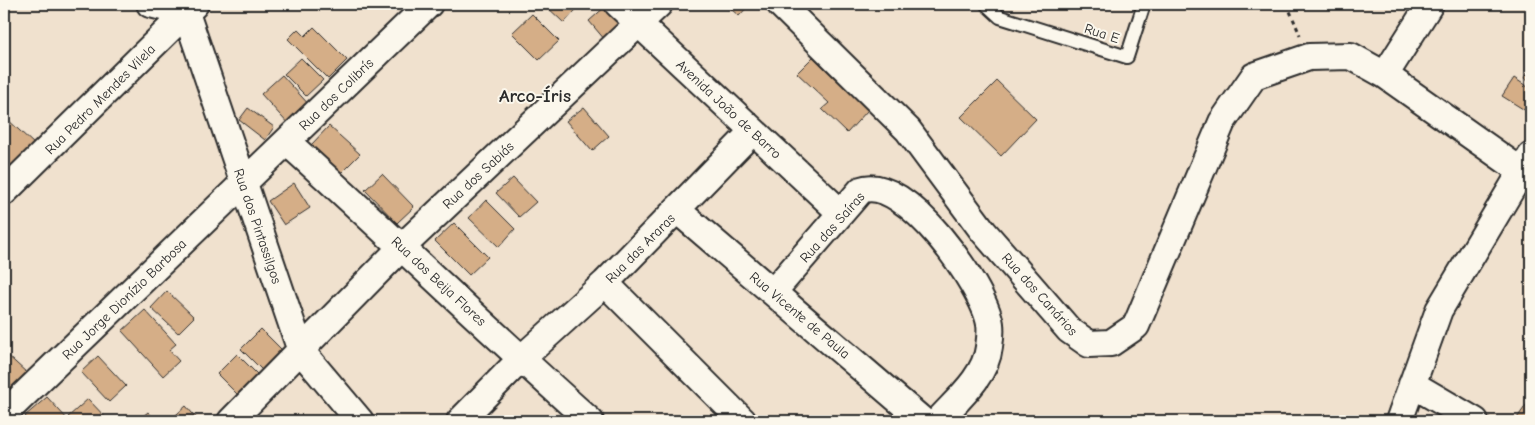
<svg xmlns="http://www.w3.org/2000/svg" width="1535" height="425" viewBox="0 0 1535 425" font-family="'Comic Neue',sans-serif">
<style>
.building{fill:#d5ae87;stroke:#2b2b2b}
.lines{fill:none;stroke-linecap:round;stroke-linejoin:round}
.service-casing{stroke:#2b2b2b;stroke-width:16}
.minor-casing{stroke:#2b2b2b;stroke-width:30}
.path{stroke:#2b2b2b;stroke-width:3;stroke-dasharray:4 4;stroke-linecap:butt}
.service{stroke:#fbf7ec;stroke-width:12}
.minor{stroke:#fbf7ec;stroke-width:26}
.labels{text-anchor:middle;stroke-width:4;stroke-linejoin:round;paint-order:stroke}
.street-label{font-size:14px;fill:#2b2b2b;stroke:#fbf7ec}
.district-label{font-size:19px;font-weight:bold;fill:#2b2b2b;stroke:#fbf7ec}
</style>
<rect width="100%" height="100%" fill="#f0e1ce"/>
<filter id="ink" filterUnits="userSpaceOnUse"><feTurbulence type="fractalNoise" baseFrequency=".02" numOctaves="2"/><feDisplacementMap in="SourceGraphic" scale="10" xChannelSelector="R" yChannelSelector="G"/><feConvolveMatrix kernelMatrix="1 2 1 2 8 2 1 2 1" color-interpolation-filters="sRGB"/></filter>
<g filter="url(#ink)">
<path class="building" d="M544 4H581L564 23Z
M725 4H750L739 16Z
M606 6 622 25 605 40 589 21Z
M532 14 559 41 539 60 512 33Z
M314 27 347 60 328 79 288 39 298 29 305 36Z
M813 57 868 110 847 133 822 109 829 103 797 73Z
M301 58 323 80 306 96 284 74Z
M1531 67V83L1524 78Z
M282 75 311 107 290 126 261 94Z
M1514 78 1531 89V114L1502 96Z
M997 81 1036 119 1001 156 961 117Z
M584 107 609 136 592 151 566 121Z
M248 108 274 127 265 140 239 120Z
M4 116 35 145 13 169 4 161Z
M329 126 360 154 341 173 311 145Z
M382 174 414 207 397 223 365 190Z
M513 178 536 202 519 217 496 193Z
M294 183 310 208 284 225 268 201Z
M486 200 515 229 499 247 469 218Z
M454 223 488 257 469 275 435 241Z
M167 291 194 317 178 333 151 308Z
M145 310 176 344 169 350 179 361 163 376 122 331Z
M261 329 284 352 264 372 241 349Z
M4 352 27 373 5 397 4 396Z
M237 354 261 378 241 398 217 374Z
M98 356 126 386 109 402 81 372Z
M47 397 69 421H30L25 416Z
M1531 398V421H1515Z
M88 399 109 421H72L68 417Z
M186 406 199 421H169Z
M148 412 157 421H137Z"/>
<g class="lines">
<g class="service-casing">
<path id="service" d="M986 4 1000 17 1127 57 1144 4"/>
</g>
<g class="minor-casing">
<path id="minor" d="M150 4 186 13 301 351 360 421
M618 4 841 213
M780 4 908 130 983 231 1069 330 1089 344 1111 343 1136 326 1222 122 1254 76 1309 57 1351 56 1385 75 1531 178
M1385 75 1430 4
M287 142C389 234 488 330 590 421
M4 192 195 4
M677 210 923 421
M605 283 743 421
M773 292 861 190C905 173 984 287 990 324 991 331 990 340 989 347 986 376 957 400 938 421
M1412 384 1475 421
M4 414 429 4
M231 421 403 246 659 4
M460 421 521 359 605 283 753 131
M1399 421 1439 310 1531 156"/>
</g>
<path class="path" d="M1287 4 1300 35"/>
<use href="#service" class="service"/>
<use href="#minor" class="minor"/>
</g>
</g>
<g class="labels">
<g class="street-label">
<text transform="translate(1102 33) rotate(18)" y="5">Rua E</text>
<text transform="translate(336 94) rotate(-44)" y="5">Rua dos Colibrís</text>
<text transform="translate(100 99) rotate(-45)" y="5">Rua Pedro Mendes Vilela</text>
<text transform="translate(729 109) rotate(43)" y="5">Avenida João de Barro</text>
<text transform="translate(478 175) rotate(-43)" y="5">Rua dos Sabiás</text>
<text transform="translate(258 226) rotate(71)" y="5">Rua dos Pintassilgos</text>
<text transform="translate(832 227) rotate(-48)" y="5">Rua das Saíras</text>
<text transform="translate(640 248) rotate(-45)" y="5">Rua das Araras</text>
<text transform="translate(439 281) rotate(43)" y="5">Rua dos Beija Flores</text>
<text transform="translate(1040 294) rotate(48)" y="5">Rua dos Canários</text>
<text transform="translate(124 299) rotate(-44)" y="5">Rua Jorge Dionízio Barbosa</text>
<text transform="translate(800 315) rotate(40)" y="5">Rua Vicente de Paula</text>
</g>
<g class="district-label">
<text x="535" y="102">Arco-Íris</text>
</g>
</g>
<rect width="1535" height="425" fill="none" stroke="#fbf7ec" stroke-width="20"/>
<rect x="10" y="10" width="1515" height="405" fill="none" stroke="#2b2b2b" stroke-width="2" filter="url(#ink)"/>
</svg>
